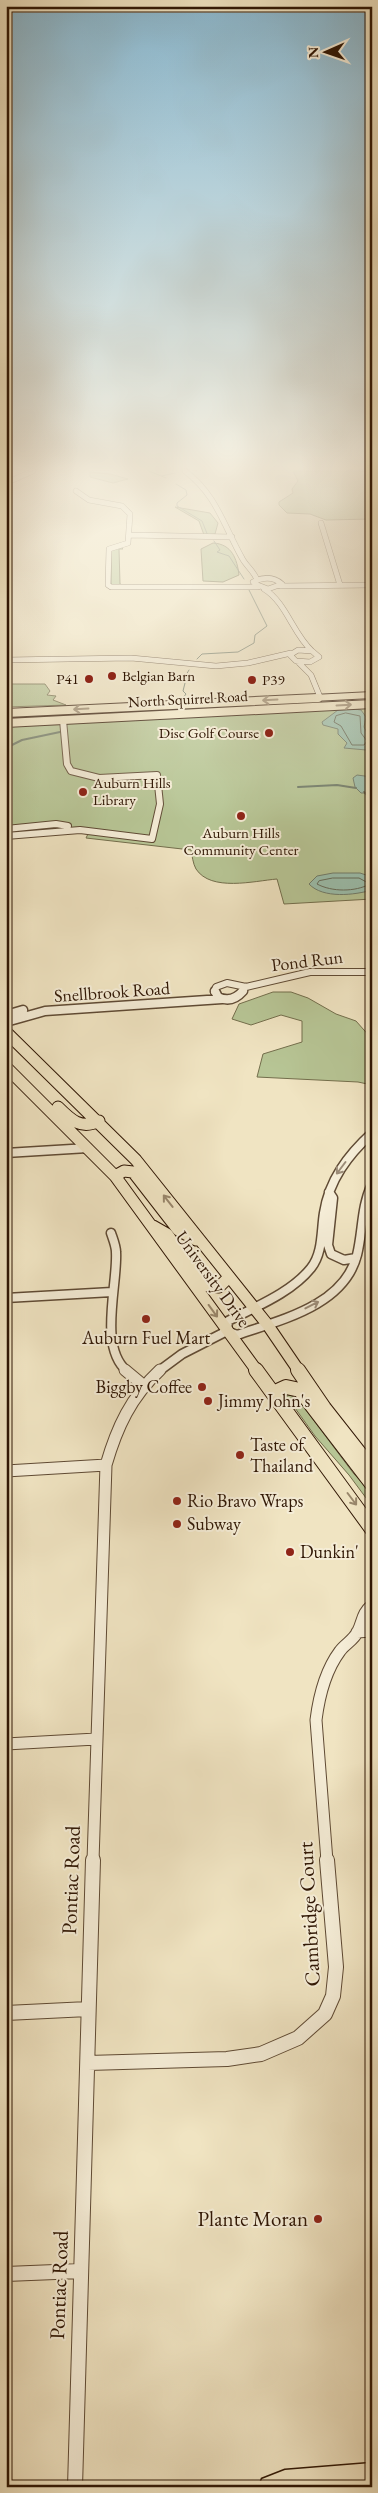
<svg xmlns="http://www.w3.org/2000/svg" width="378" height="2493" viewBox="0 0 378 2493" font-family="'EB Garamond',serif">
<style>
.green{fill:#b7c595;stroke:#736e4c}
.water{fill:#9bbfad;stroke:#707b69}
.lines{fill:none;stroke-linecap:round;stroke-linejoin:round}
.shore{stroke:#656a58;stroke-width:1}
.stream-far1{stroke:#707b69;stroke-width:1}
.stream{stroke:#707b69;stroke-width:2}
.minor-far4-casing{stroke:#5f4a34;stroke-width:6}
.minor-far3-casing{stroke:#5f4a34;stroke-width:8}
.minor-far2-casing{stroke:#5f4a34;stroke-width:11}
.minor-far1-casing{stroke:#5f4a34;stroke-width:13}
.minor-casing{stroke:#5f4a34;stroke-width:16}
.major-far3-casing{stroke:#2f1604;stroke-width:8}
.major-far2-casing{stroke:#2f1604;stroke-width:10}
.major-far1-casing{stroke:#2f1604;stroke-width:13}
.major-casing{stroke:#2f1604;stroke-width:16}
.highway-casing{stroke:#2f1604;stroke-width:3}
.minor-far4{stroke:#f5edd7;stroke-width:5}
.minor-far3{stroke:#f5edd7;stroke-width:6}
.minor-far2{stroke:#f5edd7;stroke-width:8}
.minor-far1{stroke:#f5edd7;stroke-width:11}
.minor{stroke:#f5edd7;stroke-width:14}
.major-far3{stroke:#f0e4c2;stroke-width:6}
.major-far2{stroke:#f0e4c2;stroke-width:8}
.major-far1{stroke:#f0e4c2;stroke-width:11}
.major{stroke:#f0e4c2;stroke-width:14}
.highway{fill:#f0e4c2;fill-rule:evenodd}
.oneway{stroke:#99876c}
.oneway2{stroke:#9c8c78}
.poi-dot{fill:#8f2418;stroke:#f5edd7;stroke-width:2}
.labels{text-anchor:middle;stroke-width:4;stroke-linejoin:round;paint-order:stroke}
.far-poi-label{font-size:15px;fill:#2f1604;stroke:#f5edd7;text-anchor:start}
.far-street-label{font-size:15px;fill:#2f1604;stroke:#f5edd7}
.street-label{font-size:18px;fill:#2f1604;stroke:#f5edd7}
.poi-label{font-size:18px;fill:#2f1604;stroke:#f5edd7;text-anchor:start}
.near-street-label{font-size:21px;fill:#2f1604;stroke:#f5edd7}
.near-poi-label{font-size:21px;fill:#2f1604;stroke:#f5edd7;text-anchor:end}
</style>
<rect width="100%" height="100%" fill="#f0e4c2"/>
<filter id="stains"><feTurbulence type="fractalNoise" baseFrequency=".004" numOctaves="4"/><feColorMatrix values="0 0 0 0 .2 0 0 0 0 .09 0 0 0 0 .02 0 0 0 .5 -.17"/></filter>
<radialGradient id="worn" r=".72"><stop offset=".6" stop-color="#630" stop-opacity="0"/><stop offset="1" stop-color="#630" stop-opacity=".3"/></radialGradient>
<path class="green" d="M293 471H372V519L326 520 310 514 287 513 279 505V502L293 493 292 489 298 481Z
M90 472 110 474 128 479 113 483 90 477Z
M175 507 210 513 218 523 215 534 204 535 199 521Z
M213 543C232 544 237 559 239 575L223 582 203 581 201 549Z
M121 547 123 549H119L120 584 123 585 114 586 111 584V550Z
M6 684H45L50 691 47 695 56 696 53 700 66 705 6 707Z
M372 705V899L284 904 277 879C254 881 211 892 196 869 193 864 192 855 191 850L86 838 88 834 73 832 6 839V724Z
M273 992H291L308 998 336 1014 356 1021 372 1039V1085L358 1082 257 1077 263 1054 302 1042V1021L281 1015 251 1025 232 1019 239 1004Z
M285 1394 296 1397 354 1474 372 1493V1506L349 1475 315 1436Z"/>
<path class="water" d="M354 709 361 710 366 717 364 727 372 742 366 750 344 748 347 743 338 734V729L323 725 322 722 338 710Z
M357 775 372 777V793H361L355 787 353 778Z
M333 873H360L372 877V890C355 895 323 899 309 884L317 876Z"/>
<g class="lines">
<path class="shore" d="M346 713 360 716 361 733 367 741 364 745H352L341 726 334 722 336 716Z
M333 878H359L370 884C355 892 332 892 317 884L319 881Z"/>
<path class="stream-far1" d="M149 471 166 478
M162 476 175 473
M176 484 186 490 187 495 177 503V506L202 521 208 536
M214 541 220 550 217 552 229 556 244 579
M197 659 202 654 238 652 254 643 255 635 267 626 249 590
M183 698 186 694 183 691 185 683 183 680 189 670"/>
<path class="stream" d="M6 748 22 740 60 732
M298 787 337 785 356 788
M364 792 372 800"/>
<g class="minor-far4-casing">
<path id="minor-far4" d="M185 471C216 494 224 526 242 558 246 566 254 571 257 580
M6 483 33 471
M76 491 89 500 122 506 130 514 128 543 109 549 108 585 111 587H258
M321 523 340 585
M130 535 232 537
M253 582C263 577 273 576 282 584L268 589 255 584
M280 586 372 585
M264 589C286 602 293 634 312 651
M298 650 312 651 319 657 310 662 296 661 290 655Z
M6 660 131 658 216 666 248 663 291 653
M298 662 311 675 320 697"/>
</g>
<g class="minor-far3-casing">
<path id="minor-far3" d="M6 829 56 824 68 826
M6 836 80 830 152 839 160 804 157 775 99 778 71 771 67 764 63 720
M246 987 310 972H372
M214 992 216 987 227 983 246 987
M242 992 246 987"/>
</g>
<g class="minor-far2-casing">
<path id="minor-far2" d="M215 991 218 997C228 1002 236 999 243 991
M6 1015 23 1010
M6 1022 45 1011 222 999
M6 1153 88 1148
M329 1192 333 1198 328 1245 331 1254 344 1260 356 1258
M111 1233C113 1239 116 1246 116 1252 118 1284 98 1347 127 1371
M6 1298 112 1292
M227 1331 228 1321C255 1307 291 1293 311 1268 323 1253 321 1231 324 1213 329 1180 348 1155 372 1133
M227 1331 237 1335C280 1320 344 1306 357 1255 363 1231 361 1207 372 1184
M159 1371 182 1354 227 1331"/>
</g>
<g class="minor-far1-casing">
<path id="minor-far1" d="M125 1370 143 1385
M6 1471 106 1465
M357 1632 372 1631
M6 1744 96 1739
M93 1861 106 1465C117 1427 131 1397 160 1370
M327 1861 316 1720C319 1696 325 1671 340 1651 345 1644 354 1640 358 1631 363 1621 362 1613 372 1605"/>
</g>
<g class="minor-casing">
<path id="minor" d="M6 2013 88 2009
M88 2063 227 2059 261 2054 298 2038 325 2014 333 1996 336 1967 327 1860
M6 2274 80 2271
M75 2487 93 1860"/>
</g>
<g class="major-far3-casing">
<path id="major-far3" d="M293 699 372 695"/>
</g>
<g class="major-far2-casing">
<path id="major-far2" d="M6 713 318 698
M6 723 372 704"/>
</g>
<g class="major-far1-casing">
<path id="major-far1" d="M6 1032 136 1160 267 1324 299 1371
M6 1067 115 1176 257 1371
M58 1107C71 1120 81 1130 99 1121
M115 1176 124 1171 133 1172 178 1230 196 1240
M153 1226 167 1234 204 1285 219 1287 229 1277"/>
</g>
<g class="major-casing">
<path id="major" d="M256 1370 372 1529
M298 1370 324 1408 372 1469
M273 1393 286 1387 300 1390 372 1484"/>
</g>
<g class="highway-casing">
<path id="highway" d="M372 2463V2485L259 2487 262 2479 285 2470Z"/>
</g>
<use href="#minor-far4" class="minor-far4"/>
<use href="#minor-far3" class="minor-far3"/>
<use href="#minor-far2" class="minor-far2"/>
<use href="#minor-far1" class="minor-far1"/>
<use href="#minor" class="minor"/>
<use href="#major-far3" class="major-far3"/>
<use href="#major-far2" class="major-far2"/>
<use href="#major-far1" class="major-far1"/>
<use href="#major" class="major"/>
<use href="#highway" class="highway"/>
</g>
<defs><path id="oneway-shaft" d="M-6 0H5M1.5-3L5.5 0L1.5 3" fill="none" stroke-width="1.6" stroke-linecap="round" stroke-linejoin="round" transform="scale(1.25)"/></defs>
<g class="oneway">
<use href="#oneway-shaft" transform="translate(270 700) rotate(177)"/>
<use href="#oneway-shaft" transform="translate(344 705) rotate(-3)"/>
<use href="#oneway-shaft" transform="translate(81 709) rotate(177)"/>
<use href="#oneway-shaft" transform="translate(168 1201) rotate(-128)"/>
<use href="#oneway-shaft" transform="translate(213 1311) rotate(54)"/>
<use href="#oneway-shaft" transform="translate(352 1499) rotate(53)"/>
</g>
<g class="oneway2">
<use href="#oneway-shaft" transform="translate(341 1168) rotate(127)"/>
<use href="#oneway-shaft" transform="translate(312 1305) rotate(-27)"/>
</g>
<linearGradient id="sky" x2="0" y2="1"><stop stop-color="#89b8d0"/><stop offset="0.57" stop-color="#f8f3e4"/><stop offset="1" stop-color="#f8f3e4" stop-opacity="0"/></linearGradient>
<rect width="378" height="820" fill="url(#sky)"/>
<g class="poi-dot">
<circle cx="112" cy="676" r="5"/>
<circle cx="89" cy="679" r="5"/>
<circle cx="252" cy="680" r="5"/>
<circle cx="269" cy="733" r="5"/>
<circle cx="83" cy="792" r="5"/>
<circle cx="241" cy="816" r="5"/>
<circle cx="146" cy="1319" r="5"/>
<circle cx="202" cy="1387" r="5"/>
<circle cx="208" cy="1401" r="5"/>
<circle cx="240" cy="1455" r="5"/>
<circle cx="177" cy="1501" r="5"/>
<circle cx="177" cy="1524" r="5"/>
<circle cx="290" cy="1552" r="5"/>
<circle cx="318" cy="2219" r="5"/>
</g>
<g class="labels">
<g class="far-poi-label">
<text x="122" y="681">Belgian Barn</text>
<text x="79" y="684" text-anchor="end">P41</text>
<text x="262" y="685">P39</text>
<text x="259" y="738" text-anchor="end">Disc Golf Course</text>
<text x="93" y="788">Auburn Hills<tspan x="93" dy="17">Library</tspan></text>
<text x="241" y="838" text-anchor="middle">Auburn Hills<tspan x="241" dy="17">Community Center</tspan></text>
</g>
<g class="far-street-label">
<text transform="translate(188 699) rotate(-3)" y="5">North Squirrel Road</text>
</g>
<g class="street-label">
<text transform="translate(307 961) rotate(-7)" y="6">Pond Run</text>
<text transform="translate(112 992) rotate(-4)" y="6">Snellbrook Road</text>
<text transform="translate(213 1279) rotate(54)" y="6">University Drive</text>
</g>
<g class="poi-label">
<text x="146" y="1344" text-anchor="middle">Auburn Fuel Mart</text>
<text x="192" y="1393" text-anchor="end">Biggby Coffee</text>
<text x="218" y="1407">Jimmy John's</text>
<text x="250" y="1451">Taste of<tspan x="250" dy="21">Thailand</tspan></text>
<text x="187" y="1507">Rio Bravo Wraps</text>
<text x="187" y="1530">Subway</text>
<text x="300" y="1558">Dunkin'</text>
</g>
<g class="near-street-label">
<text transform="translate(71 1880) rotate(-88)" y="7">Pontiac Road</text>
<text transform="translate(309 1914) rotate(-93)" y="7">Cambridge Court</text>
<text transform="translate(59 2285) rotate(-88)" y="7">Pontiac Road</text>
</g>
<g class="near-poi-label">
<text x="308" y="2226">Plante Moran</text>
</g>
</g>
<rect width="378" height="2493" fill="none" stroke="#f0e4c2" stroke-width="25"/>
<rect x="8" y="8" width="363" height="2478" fill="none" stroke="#2f1604" stroke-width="2.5"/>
<rect x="12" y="12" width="353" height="2468" fill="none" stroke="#2f1604"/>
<g transform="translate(326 52) rotate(268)" stroke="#f5edd7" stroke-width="4" paint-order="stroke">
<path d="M0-4L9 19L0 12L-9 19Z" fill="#2f1604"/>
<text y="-8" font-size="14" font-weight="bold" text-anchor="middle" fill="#2f1604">N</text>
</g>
<rect width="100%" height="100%" filter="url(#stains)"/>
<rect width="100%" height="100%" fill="url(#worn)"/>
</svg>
